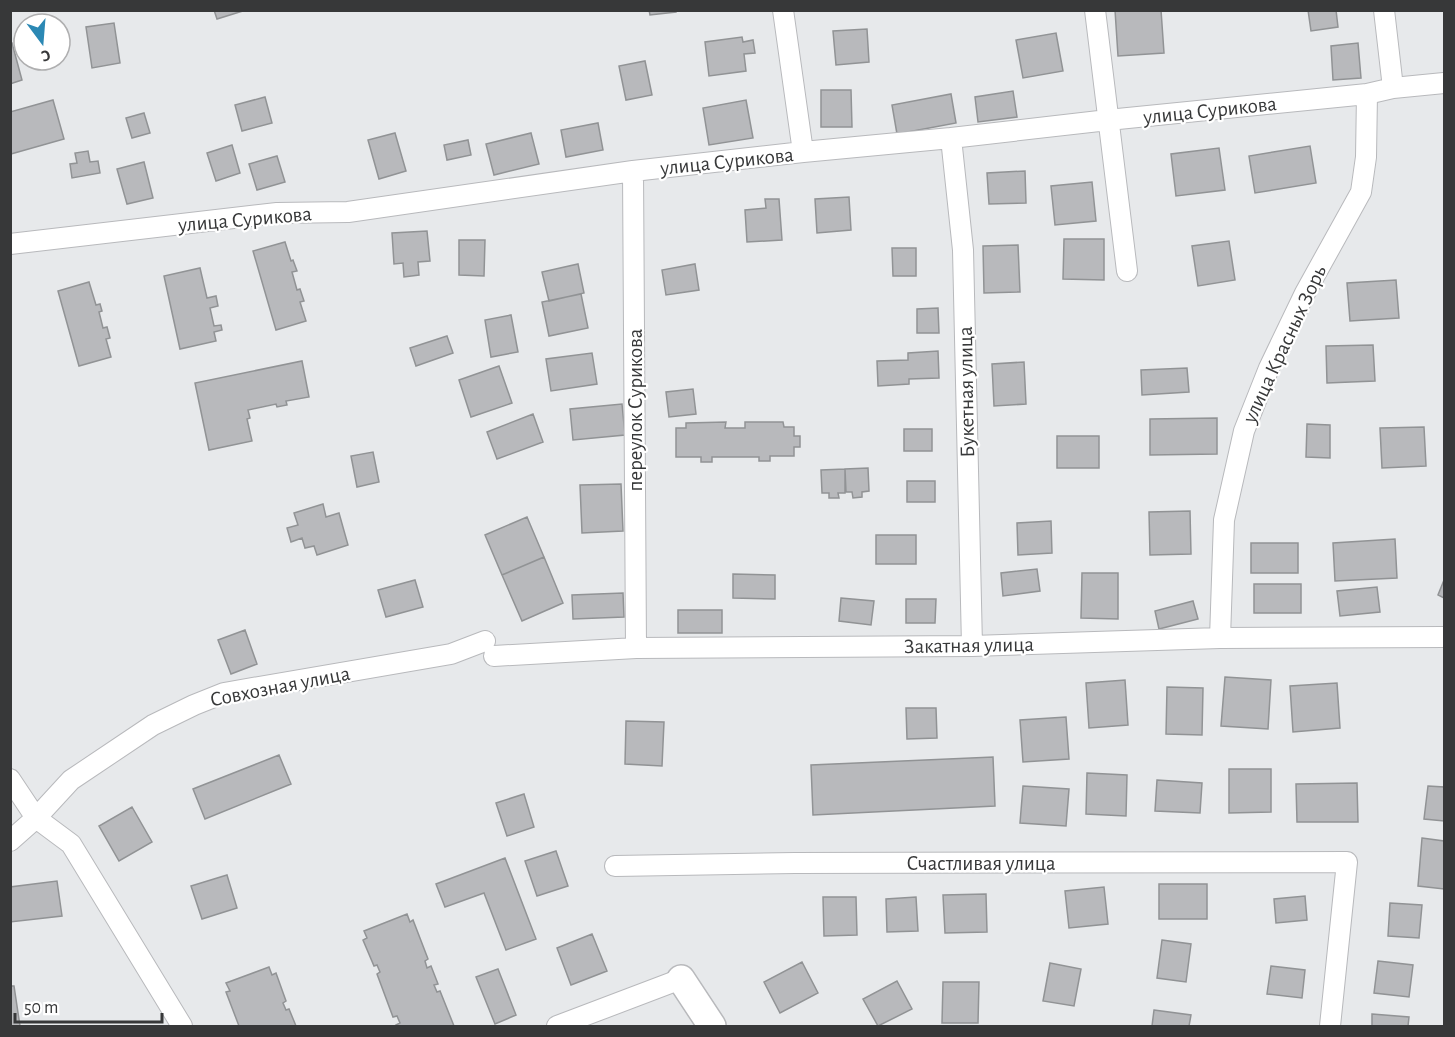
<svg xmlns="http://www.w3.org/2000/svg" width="1455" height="1037" viewBox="0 0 1455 1037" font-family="'Alegreya Sans',sans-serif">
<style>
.building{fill:#b8b9bc;stroke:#919395;stroke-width:1.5}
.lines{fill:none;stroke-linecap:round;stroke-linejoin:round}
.street-casing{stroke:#b8b9bc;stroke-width:22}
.secondary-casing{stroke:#b8b9bc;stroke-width:30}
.street{stroke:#fff;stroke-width:20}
.secondary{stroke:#fff;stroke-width:27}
.labels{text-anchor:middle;stroke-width:4.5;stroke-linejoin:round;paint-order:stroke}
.street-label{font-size:21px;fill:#373839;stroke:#fff}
</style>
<rect width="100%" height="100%" fill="#e7e9eb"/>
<path class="building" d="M214 10H246L217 19Z
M649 10H676V12L650 15Z
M1115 10H1161L1164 53 1118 56Z
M1308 10H1336L1338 27 1311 31Z
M114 23 120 63 92 68 86 27Z
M867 29 869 62 836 65 833 31Z
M1056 33 1063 71 1023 78 1016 40Z
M742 37 743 42 753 40 755 53 744 54 746 71 709 76 705 42Z
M12 43 22 80 10 84V44Z
M1358 43 1361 78 1333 80 1331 46Z
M645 61 652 95 626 100 619 66Z
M821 90H851L852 127H821Z
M1013 91 1017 117 978 122 975 97Z
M951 94 956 123 897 134 892 105Z
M265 97 272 123 242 131 235 105Z
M53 100 64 139 11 154 10 112Z
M746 100 753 138 709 145 703 108Z
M144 113 150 133 132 138 126 118Z
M598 123 603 150 566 157 561 130Z
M395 133 406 171 379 179 368 140Z
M531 133 539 164 494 175 486 144Z
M468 140 471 155 447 160 444 145Z
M232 145 240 173 216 181 207 153Z
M1310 146 1316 183 1255 193 1249 156Z
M1219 148 1225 190 1176 196 1171 154Z
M88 151 90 162 98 161 100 173 72 178 70 164 77 163 75 153Z
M277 156 285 182 257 190 249 164Z
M144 162 153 198 127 204 117 169Z
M1025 171 1026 203 989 204 987 173Z
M1092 182 1096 221 1055 225 1051 186Z
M849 197 851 230 817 233 815 199Z
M765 199H779L782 240 747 242 745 210 766 208Z
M427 231 430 261 418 262 419 275 404 277 403 263 394 264 392 233Z
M1064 239H1104V280L1063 279Z
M459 240H485L484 276 459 275Z
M1229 241 1235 280 1198 286 1192 246Z
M285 242 291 261 293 260 297 271 292 272 297 290 300 289 304 301 300 302 306 321 276 330 253 251Z
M1018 245 1020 292 984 293 983 246Z
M892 248H916V276H893Z
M578 264 584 293 549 301 542 272Z
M695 264 699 290 666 295 662 270Z
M200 268 207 298 216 296 218 306 210 308 214 326 221 325 222 330 214 332 216 341 180 349 164 276Z
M1396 280 1399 318 1350 321 1347 283Z
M89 282 96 305 100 304 102 311 99 312 103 328 107 327 110 338 106 339 111 357 79 366 58 291Z
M581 294 588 328 549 336 542 302Z
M938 308 939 333H917V309Z
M511 315 518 352 491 357 485 320Z
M447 336 453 353 416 366 410 348Z
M1373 345 1375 381 1327 383 1326 346Z
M938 351 939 378 909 379V384L878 386 877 361 908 360V353Z
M592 353 597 384 551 391 546 359Z
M302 361 309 397 286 401 287 405 277 407 276 404 248 410 250 418 247 419 252 441 209 450 195 383Z
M1024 362 1026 404 994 406 992 364Z
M499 366 512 403 471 417 459 380Z
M1187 368 1189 392 1142 395 1141 370Z
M693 389 696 414 669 417 666 392Z
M622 404 625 435 573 440 570 409Z
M533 414 543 442 497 459 487 432Z
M1217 418V454L1150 455V419Z
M726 422 725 428H745V422H783L784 427H794V436H800V447H794V456H770V461H759V457H712V462H701V457H676V428H686V423Z
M1307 424 1330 425V458L1306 457Z
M1424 427 1426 466 1382 468 1380 428Z
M904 429H932V451H904Z
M1057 436H1099V468H1057Z
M373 452 379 482 357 487 351 456Z
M868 468 869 491 862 492V497L853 498 852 492H846L845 469Z
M845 469V493H838L839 498H829V493H822L821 470Z
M907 481H935V502H907Z
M621 484 623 531 582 533 580 485Z
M323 504 326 517 339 513 348 545 317 555 314 546 305 548 302 538 291 542 287 528 298 525 294 513Z
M1190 511 1191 554 1150 555 1149 512Z
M527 517 544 557 502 575 485 535Z
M1051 521 1052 553 1018 555 1017 523Z
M876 535H916V564H876Z
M1395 539 1397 578 1335 581 1333 543Z
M1251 543H1298V573H1251Z
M544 557 563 603 522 621 502 575Z
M1037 569 1040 591 1003 596 1001 573Z
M1082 573H1118V619L1081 618Z
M733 574 775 575V599L733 598Z
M415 580 423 607 386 617 378 590Z
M1444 580V598L1438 595Z
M1254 584H1301V613H1254Z
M1377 587 1380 612 1340 616 1337 591Z
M623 593 624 617 573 619 572 595Z
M841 598 874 601 871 625 839 621Z
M906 599H936L935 623H906Z
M1193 601 1198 619 1159 629 1155 611Z
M678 610H722V633H678Z
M245 630 257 664 231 674 218 640Z
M1225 677 1271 680 1268 729 1221 726Z
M1125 680 1128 725 1089 728 1086 683Z
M1337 683 1340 728 1293 732 1290 686Z
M1167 687 1203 688 1202 735 1166 734Z
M906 708H936L937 738 907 739Z
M1066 717 1069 759 1023 762 1020 720Z
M626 721 664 722 662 766 625 764Z
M279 755 291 784 205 819 193 789Z
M993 757 995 806 813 815 811 765Z
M1229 769H1271V812L1229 813Z
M1087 773 1127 775 1126 816 1086 814Z
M1157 780 1202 783 1200 813 1155 811Z
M1357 783 1358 822H1297L1296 784Z
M1023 786 1069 789 1066 826 1020 823Z
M1428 786 1444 787V821L1424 819Z
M524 794 534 827 507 836 496 803Z
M132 807 152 842 119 861 99 826Z
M1422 838 1444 841V889L1418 886Z
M556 851 568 886 537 896 525 861Z
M505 858 536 939 506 950 484 893 445 907 436 884Z
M227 875 237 908 202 919 191 886Z
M57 881 62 916 10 922V887Z
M1159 884H1207V919H1159Z
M1104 887 1108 924 1069 928 1065 891Z
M986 894 987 932 945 933 943 895Z
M1305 896 1307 920 1276 923 1274 899Z
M823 897H856L857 935 824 936Z
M916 897 918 931 887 932 886 899Z
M1390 903 1422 905 1419 938 1388 936Z
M407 914 410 922 413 920 428 959 425 961 427 968 431 966 438 984 434 985 437 992 440 991 454 1026H397L396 1025 400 1023 397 1016 393 1017 377 974 380 972 377 965 374 966 363 940 367 938 364 931Z
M592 934 607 971 571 985 557 948Z
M1162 940 1191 944 1186 982 1157 978Z
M1378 961 1413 965 1409 997 1374 993Z
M802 962 818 993 780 1013 764 982Z
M1050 963 1081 969 1074 1006 1043 1001Z
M1271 966 1305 970 1302 998 1267 994Z
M269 967 272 975 276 973 286 1001 283 1003 286 1010 289 1009 296 1026H239L226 992 230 991 226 983Z
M498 969 516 1015 495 1024 476 977Z
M897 981 912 1009 878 1026 863 999Z
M943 982H979L978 1023H942Z
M10 986H14L20 1026H10Z
M1154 1010 1191 1015 1189 1026H1152Z
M1372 1014 1409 1017 1408 1026H1372Z"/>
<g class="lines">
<g class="street-casing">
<path id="street" d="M783 10 803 152
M1095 10 1127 271
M1384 10 1393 88
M951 138 963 250 972 646
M633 171 636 648
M10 244 277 213 348 212 633 171 803 152 951 138 1108 120 1367 94 1393 88 1444 83
M1220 638 1224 520 1244 431 1269 368 1305 293 1361 192 1366 157 1367 94
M494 656 636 648 972 646 1220 638 1444 637
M10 779 36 818 71 844 182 1026
M10 841 36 818 71 780 153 725 194 705 224 693 451 654 485 641
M615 866 795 863 1347 862 1330 1026
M557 1026 681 979"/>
</g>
<g class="secondary-casing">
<path id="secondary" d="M681 979 712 1026"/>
</g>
<use href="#street" class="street"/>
<use href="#secondary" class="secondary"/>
</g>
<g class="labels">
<g class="street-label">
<text transform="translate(1210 110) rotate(-6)" y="7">улица Сурикова</text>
<text transform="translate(727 161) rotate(-6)" y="7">улица Сурикова</text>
<text transform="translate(245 219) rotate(-5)" y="7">улица Сурикова</text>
<text transform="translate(1284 344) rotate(-65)" y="7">улица Красных Зорь</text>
<text transform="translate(966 392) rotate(-91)" y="7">Букетная улица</text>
<text transform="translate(635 410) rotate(-90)" y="7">переулок Сурикова</text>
<text transform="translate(969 645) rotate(-1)" y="7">Закатная улица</text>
<text transform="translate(280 686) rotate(-11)" y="7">Совхозная улица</text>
<text x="981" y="870">Счастливая улица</text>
</g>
</g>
<rect width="1455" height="1037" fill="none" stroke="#373839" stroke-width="24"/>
<g transform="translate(42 42) rotate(164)"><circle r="28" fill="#ffffff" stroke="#afafb0" stroke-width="1.5"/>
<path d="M0-4.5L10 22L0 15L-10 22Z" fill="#2b88b4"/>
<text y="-9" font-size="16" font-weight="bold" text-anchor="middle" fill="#373839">С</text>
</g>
<path d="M15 1013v9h147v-9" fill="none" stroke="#373839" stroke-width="3"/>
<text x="24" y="1013" font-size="18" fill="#373839" stroke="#ffffff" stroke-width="4.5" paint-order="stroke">50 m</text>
</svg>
